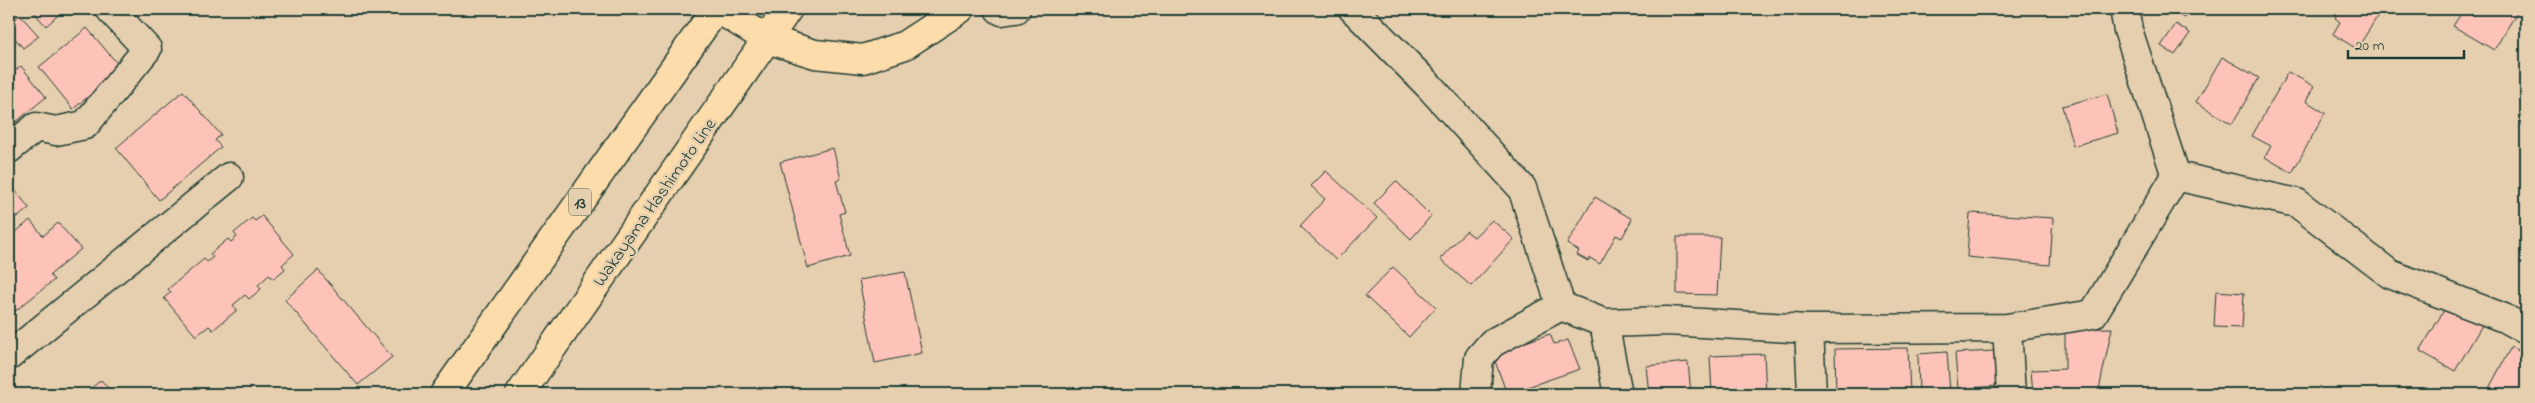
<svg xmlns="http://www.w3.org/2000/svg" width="2535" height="403" viewBox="0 0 2535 403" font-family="'Indie Flower',sans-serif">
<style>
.building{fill:#fec3b8;stroke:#1f3d34}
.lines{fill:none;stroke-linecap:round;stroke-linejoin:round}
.minor-casing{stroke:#1f3d34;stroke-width:31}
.major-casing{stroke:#1f3d34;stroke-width:31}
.minor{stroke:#e6cfaf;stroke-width:28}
.major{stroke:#fddcac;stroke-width:28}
.labels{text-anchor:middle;stroke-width:5;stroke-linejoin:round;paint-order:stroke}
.shield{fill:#e6cfaf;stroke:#5b6959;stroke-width:1}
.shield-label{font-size:16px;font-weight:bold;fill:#1f3d34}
.street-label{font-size:18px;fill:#1f3d34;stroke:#e6cfaf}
</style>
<rect width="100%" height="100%" fill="#e6cfaf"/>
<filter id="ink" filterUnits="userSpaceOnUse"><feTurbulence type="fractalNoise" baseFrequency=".02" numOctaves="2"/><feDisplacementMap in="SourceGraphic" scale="10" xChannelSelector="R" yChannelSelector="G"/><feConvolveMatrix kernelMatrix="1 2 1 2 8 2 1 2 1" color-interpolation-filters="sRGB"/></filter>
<g filter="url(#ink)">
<path class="building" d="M31 9H65L46 26Z
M2168 9H2189L2184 18Z
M2339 9H2382L2357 49 2333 34 2340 22 2335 18Z
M2464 9H2519L2494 50 2453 26Z
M20 15 39 36 23 48 9 31V24Z
M2176 24 2190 33 2175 55 2161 46Z
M87 28 122 69 73 109 39 67Z
M2222 57 2259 78 2232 124 2196 102Z
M21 66 46 97 9 128V76Z
M2288 72 2314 86 2306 101 2325 113 2292 173 2265 157 2271 146 2252 136Z
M183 91 221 135 215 140 221 147 159 200 116 148Z
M2107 94 2118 133 2073 146 2062 106Z
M833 148 841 179 836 181 845 212 839 214 850 256 808 268 780 162Z
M1326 171 1377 218 1336 260 1300 226 1325 199 1311 186Z
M1396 181 1431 216 1411 239 1374 203Z
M9 182 29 208 18 217 9 206Z
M1595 197 1632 219 1622 238 1616 235 1600 264 1590 258 1588 261 1577 255 1579 251 1567 244Z
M1970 213 2053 218 2050 265 1967 257Z
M262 216 294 254 282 265 285 269 273 279 269 275 258 285 261 289 249 299 245 295 233 305 237 310 213 330 209 326 196 336 164 298 171 292 168 289 204 259 207 262 213 257 210 254 228 239 231 242 237 237 234 233 252 218 255 221Z
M30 220 43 236 58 223 81 249 50 275 54 280 9 316V238Z
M1492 220 1514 239 1471 286 1440 259 1466 231 1474 237Z
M1677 237H1720L1717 295 1677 294Z
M1393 267 1436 307 1409 337 1365 296Z
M318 270 392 357 358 385 285 300Z
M905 272 922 353 875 363 859 280Z
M2216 291 2244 293 2242 328 2214 327Z
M2450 300 2485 320 2455 371 2420 351Z
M2112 328 2098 394H2033L2031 370 2065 369V329Z
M1550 334 1554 344 1568 340 1580 369 1507 394 1492 353Z
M2511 347 2526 355V394H2486Z
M1908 348 1910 394H1836L1835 349Z
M1994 351 1996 386 1958 389 1955 353Z
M1947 352 1950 392 1919 394 1918 354Z
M1764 354 1766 394H1712L1710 356Z
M1688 362 1691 394H1649L1646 366Z
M101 380 113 394H84Z"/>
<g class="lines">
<g class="minor-casing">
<path id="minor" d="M999 9 1002 11 1016 9
M1353 9 1431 88 1522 188 1561 306 1604 323 1667 321 1809 329 2007 328 2093 314 2176 176 2128 30 2124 9
M9 149 36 127 56 131 85 125 147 49 110 9
M2176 176 2297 203 2390 274 2504 318 2526 330
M1604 323 1618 394
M2007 328 2011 394
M1809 329 1812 394
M9 356 229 177
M1476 394 1479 358 1492 343 1561 306"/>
</g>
<g class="major-casing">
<path id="major" d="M718 9 767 39 815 54 863 59 905 45 960 9
M444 394 716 9
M520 394 788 9"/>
</g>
<use href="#minor" class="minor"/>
<use href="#major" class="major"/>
</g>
</g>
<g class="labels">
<rect class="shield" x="569" y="188.5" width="22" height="27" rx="4"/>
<g class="shield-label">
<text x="580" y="208">13</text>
</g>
<g class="street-label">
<text transform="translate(654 202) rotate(-55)" y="6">Wakayama Hashimoto Line</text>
</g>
</g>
<rect width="2535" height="403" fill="none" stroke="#e6cfaf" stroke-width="30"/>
<rect x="15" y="15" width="2505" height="373" fill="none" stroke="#1f3d34" stroke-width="2" filter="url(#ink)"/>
<path d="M2348 50v8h116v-8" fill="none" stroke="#1f3d34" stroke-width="2.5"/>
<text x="2355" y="50" font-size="15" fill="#1f3d34" stroke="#e6cfaf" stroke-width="4" paint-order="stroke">20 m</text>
</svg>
